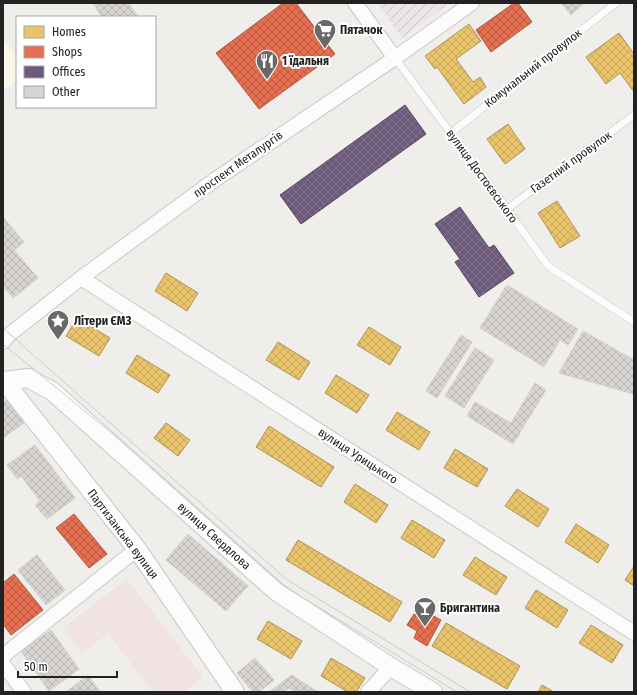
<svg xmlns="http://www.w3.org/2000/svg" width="637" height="695" viewBox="0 0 637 695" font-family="'Fira Sans Condensed',sans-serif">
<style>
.commercial{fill:#f1e3e1}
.industrial{fill:url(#industrial-furrows)}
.education{fill:#f8f7e8}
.homes{fill:url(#homes-cross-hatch);stroke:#ad9354}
.shops{fill:url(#shops-cross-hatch);stroke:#ac5843}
.offices{fill:url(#offices-cross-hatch);stroke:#564860}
.building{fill:url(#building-cross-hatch);stroke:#d3d0cc}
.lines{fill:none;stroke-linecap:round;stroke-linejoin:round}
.service-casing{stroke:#c9c8c7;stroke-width:8}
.minor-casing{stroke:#c9c8c7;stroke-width:16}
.tertiary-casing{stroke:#c9c8c7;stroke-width:20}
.service{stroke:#fdfcfc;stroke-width:7}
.minor{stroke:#fdfcfc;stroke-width:14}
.tertiary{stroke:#fdfcfc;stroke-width:18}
.tram{stroke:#ccc;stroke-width:1}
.labels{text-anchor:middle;stroke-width:4;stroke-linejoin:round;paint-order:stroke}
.poi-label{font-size:12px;font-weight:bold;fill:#222;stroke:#fff;text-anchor:start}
.street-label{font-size:12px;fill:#222;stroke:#fff}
</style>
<defs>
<pattern id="industrial-furrows" width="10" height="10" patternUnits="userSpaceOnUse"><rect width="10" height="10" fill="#ede4e9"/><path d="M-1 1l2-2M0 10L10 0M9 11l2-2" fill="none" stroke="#cbc3c8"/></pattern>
<pattern id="homes-cross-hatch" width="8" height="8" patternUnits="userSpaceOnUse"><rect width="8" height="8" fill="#e9c46a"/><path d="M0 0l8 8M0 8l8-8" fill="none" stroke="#c8a85c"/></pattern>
<pattern id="shops-cross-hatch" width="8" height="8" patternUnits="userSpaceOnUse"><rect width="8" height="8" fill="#e76f51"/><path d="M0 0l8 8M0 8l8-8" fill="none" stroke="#bb5b43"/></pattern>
<pattern id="offices-cross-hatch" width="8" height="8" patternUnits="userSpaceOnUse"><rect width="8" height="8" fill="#6d597a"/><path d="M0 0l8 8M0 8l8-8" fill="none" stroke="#81728b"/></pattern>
<pattern id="building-cross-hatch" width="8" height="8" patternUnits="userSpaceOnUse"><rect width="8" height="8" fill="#d7d4d2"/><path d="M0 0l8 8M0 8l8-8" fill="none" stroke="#b8b6b4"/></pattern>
</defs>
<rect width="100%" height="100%" fill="#f0eeeb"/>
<path class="commercial" d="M127 579 203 677 184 692H153L108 634 82 653 63 628Z"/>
<path class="industrial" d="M377 3H450L402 38Z"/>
<path class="education" d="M3 38 17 57V81L3 91Z"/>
<path class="homes" d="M469 24 481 41 456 59 473 82 480 77 486 87 464 104 437 67 435 69 425 56Z
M619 33 634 54V92L620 73 606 84 586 57Z
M508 124 525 149 505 164 487 139Z
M557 201 580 236 560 248 538 213Z
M166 273 198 293 187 311 155 291Z
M77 318 110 338 99 356 66 336Z
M369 327 401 347 390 365 357 345Z
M278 342 310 362 299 380 266 360Z
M137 355 170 375 158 393 126 373Z
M336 375 369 395 357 413 325 393Z
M397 412 430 432 419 450 386 430Z
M166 423 190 440 178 456 154 438Z
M269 426 334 467 321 487 256 447Z
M455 449 488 469 477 487 444 468Z
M355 484 388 505 376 523 344 502Z
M517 489 549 509 538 527 505 506Z
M412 520 445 540 434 558 401 538Z
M576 524 609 545 598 563 565 542Z
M298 540 402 602 390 622 286 560Z
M475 557 507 577 496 595 463 575Z
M634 566V586L625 580Z
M536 590 568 610 557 628 525 608Z
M268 621 302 641 291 659 257 639Z
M446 623 520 666 507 689 432 646Z
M591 625 623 645 612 663 579 643Z
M331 658 365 678 356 692H348L321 676Z
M542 685 554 692H538Z"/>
<path class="shops" d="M283 3H296L335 54 259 109 216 53Z
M514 3H518L532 22 491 52 476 30Z
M74 514 107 554 89 568 56 528Z
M14 574 43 610 11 635 3 624V583Z
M428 613 441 620 427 646 414 638 417 631 407 625 414 614 424 619Z"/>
<path class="offices" d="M405 105 426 134 301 224 280 195Z
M460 207 489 248 494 245 514 273 479 297 455 262 460 259 435 224Z"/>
<path class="building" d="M93 3H129L138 17H102Z
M561 3H584L571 15Z
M3 217 24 242 14 250 38 278 13 298 3 286Z
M507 285 578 329 568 345 560 340 544 367 480 328Z
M583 331 634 360V394L559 373Z
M461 335 472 342 437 398 426 391Z
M475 348 494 360 464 408 445 396Z
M535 383 546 390 513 444 467 416 475 402 511 423Z
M7 400 24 423 3 438V403Z
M35 445 75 498 47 519 35 505 40 501 21 476 17 479 7 465Z
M188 534 248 586 226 611 166 560Z
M37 555 65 590 46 605 18 570Z
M51 630 79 669 49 691 21 651Z
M255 658 274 680 259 692H253L237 673Z
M88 675 100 692H66Z
M292 675 318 692H295L289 688 283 692H269Z"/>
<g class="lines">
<g class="service-casing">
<path id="service" d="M395 58 507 209 548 266 634 322
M451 133 616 3
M507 209 634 115"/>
</g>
<g class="minor-casing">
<path id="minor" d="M355 3 395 58
M81 278 634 633
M3 342 10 334 81 278 216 179 395 58 472 3
M3 656 137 549
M3 664 24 692
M368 692 391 667"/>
</g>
<g class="tertiary-casing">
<path id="tertiary" d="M3 380 4 381 28 378 52 391 277 592 391 667 433 692
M3 382 4 381 137 549 235 692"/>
</g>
<use href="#service" class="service"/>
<use href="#minor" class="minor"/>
<use href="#tertiary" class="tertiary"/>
<path class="tram" d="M3 328 286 579 470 692
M3 344 115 436 282 585 457 692"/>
</g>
<defs>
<g id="supermarket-pin" transform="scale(1.15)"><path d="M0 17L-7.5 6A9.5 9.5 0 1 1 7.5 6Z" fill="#6a6968" stroke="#fff"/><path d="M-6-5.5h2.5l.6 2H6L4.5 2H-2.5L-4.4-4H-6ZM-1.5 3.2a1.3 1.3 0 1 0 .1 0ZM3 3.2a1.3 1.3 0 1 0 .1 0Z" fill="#fff"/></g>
<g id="restaurant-pin" transform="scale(1.15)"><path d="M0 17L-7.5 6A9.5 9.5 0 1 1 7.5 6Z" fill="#6a6968" stroke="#fff"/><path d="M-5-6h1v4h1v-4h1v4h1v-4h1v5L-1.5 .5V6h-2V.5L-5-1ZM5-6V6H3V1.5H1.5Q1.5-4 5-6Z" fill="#fff"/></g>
<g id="sight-pin" transform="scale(1.15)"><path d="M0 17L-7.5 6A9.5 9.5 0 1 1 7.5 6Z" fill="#6a6968" stroke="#fff"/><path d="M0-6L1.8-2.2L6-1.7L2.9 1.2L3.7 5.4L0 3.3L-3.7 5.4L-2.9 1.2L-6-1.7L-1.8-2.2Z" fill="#fff"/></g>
<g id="bar-pin" transform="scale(1.15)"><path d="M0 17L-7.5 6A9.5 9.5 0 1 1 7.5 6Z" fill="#6a6968" stroke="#fff"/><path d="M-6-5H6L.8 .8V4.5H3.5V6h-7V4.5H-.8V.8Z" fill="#fff"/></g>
</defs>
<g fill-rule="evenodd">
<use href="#supermarket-pin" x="325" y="30"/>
<use href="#restaurant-pin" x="267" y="61"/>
<use href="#sight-pin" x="58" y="321"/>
<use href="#bar-pin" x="425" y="608"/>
</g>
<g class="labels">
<g class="poi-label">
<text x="340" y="34">Пятачок</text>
<text x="282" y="65">1 їдальня</text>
<text x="74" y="325">Літери ЄМЗ</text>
<text x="440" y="612">Бригантина</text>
</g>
<g class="street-label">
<text transform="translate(533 68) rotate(-38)" y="4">Комунальний провулок</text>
<text transform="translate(571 162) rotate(-36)" y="4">Газетний провулок</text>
<text transform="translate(238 164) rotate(-35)" y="4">проспект Металургів</text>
<text transform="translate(482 176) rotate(54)" y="4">вулиця Достоєвського</text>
<text transform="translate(358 456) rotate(33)" y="4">вулиця Урицького</text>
<text transform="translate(123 534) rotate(53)" y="4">Партизанська вулиця</text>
<text transform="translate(214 536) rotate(42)" y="4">вулиця Свердлова</text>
</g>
</g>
<rect width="637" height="695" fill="none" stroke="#222222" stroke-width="8"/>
<rect x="16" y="16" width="140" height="92" fill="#ffffff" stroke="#a7a7a7"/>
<rect x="24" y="26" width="20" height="12" fill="#e9c46a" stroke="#a7a7a7"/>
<text x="52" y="36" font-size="12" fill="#222222">Homes</text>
<rect x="24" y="46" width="20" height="12" fill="#e76f51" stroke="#a7a7a7"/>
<text x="52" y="56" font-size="12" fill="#222222">Shops</text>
<rect x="24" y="66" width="20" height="12" fill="#6d597a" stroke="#a7a7a7"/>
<text x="52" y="76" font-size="12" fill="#222222">Offices</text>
<rect x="24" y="86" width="20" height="12" fill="#d7d4d2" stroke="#a7a7a7"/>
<text x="52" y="96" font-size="12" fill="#222222">Other</text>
<path d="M18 671v6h99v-6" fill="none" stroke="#222222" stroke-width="2"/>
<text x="24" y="671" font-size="12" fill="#222222" stroke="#ffffff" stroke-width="3" paint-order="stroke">50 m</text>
</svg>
